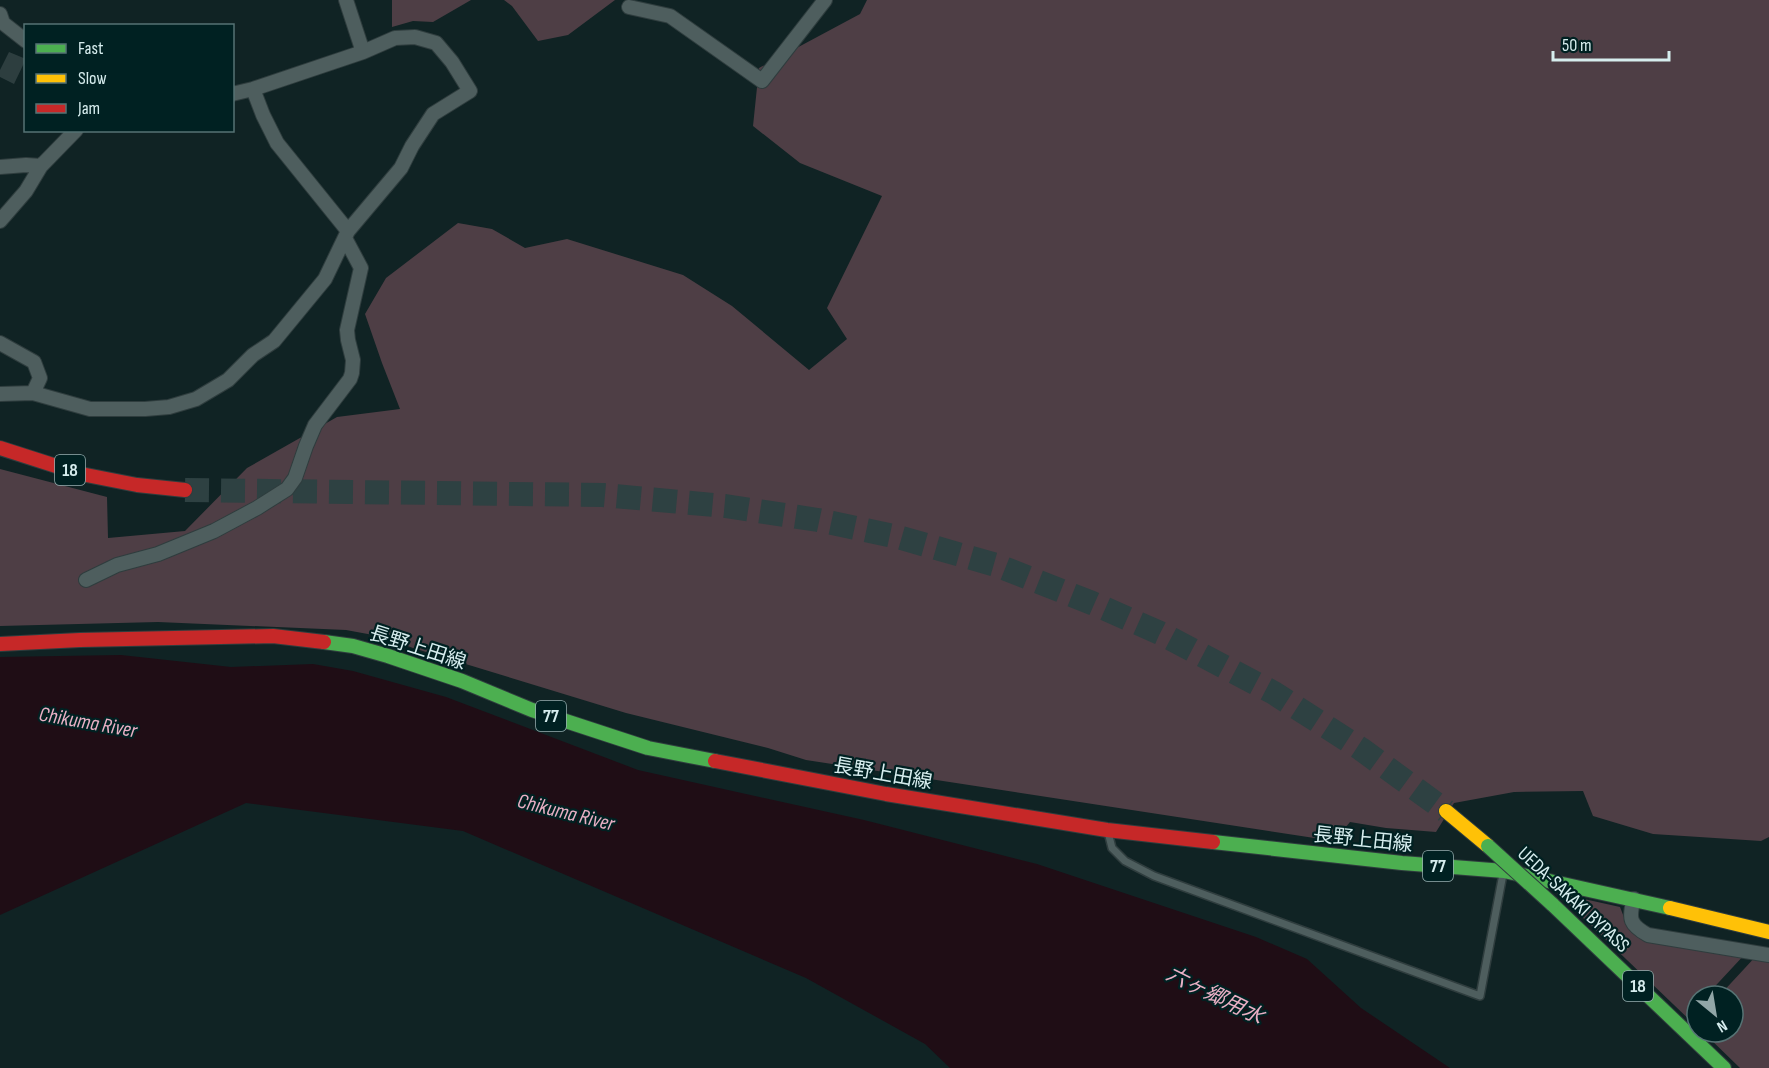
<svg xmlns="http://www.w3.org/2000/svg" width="1769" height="1068" viewBox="0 0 1769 1068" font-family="'Sofia Sans Condensed','Noto Sans JP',sans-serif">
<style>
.green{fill:#4e3e45}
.water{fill:#1f0d15}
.building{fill:#2d3e3f}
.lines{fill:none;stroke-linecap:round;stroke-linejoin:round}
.highway-tunnel{stroke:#2e4142;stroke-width:24;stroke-dasharray:24 12;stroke-linecap:butt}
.lane-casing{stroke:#2f3d3e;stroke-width:10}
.street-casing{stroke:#2f3d3e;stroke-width:16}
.fast-casing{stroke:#2f3d3e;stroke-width:16}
.slow-casing{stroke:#2f3d3e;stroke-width:16}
.jam-casing{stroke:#2f3d3e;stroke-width:16}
.lane{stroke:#4e5e5e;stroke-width:7}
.street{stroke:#4e5e5e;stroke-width:14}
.fast{stroke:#4caf50;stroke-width:14}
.slow{stroke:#ffc107;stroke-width:14}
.jam{stroke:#c62828;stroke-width:14}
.fast-bridge-casing{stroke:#2f3d3e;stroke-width:16;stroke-linecap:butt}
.fast-bridge{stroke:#4caf50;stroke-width:14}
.labels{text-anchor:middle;stroke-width:4.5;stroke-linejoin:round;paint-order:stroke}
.shield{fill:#002122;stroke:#96b0b1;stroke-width:1.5}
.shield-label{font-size:18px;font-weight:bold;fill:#d6edee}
.street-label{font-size:20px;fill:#d6edee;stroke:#002122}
.water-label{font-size:21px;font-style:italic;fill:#e9b0c5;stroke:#002122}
</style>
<rect width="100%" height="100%" fill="#102324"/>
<path class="green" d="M392 0H471L433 22 413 21 392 27Z
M504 0H615L568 35 538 41 512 6Z
M867 0H1769V837L1761 841 1653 834 1593 816 1583 791 1514 792 1454 803 1436 832 1386 828 1350 822 1334 841 806 760 768 748 626 713 413 648 384 637 346 630 158 622 0 626V469L107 497 108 538 185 531 247 468 337 417 400 409 382 363 365 314 386 278 458 223 492 229 525 248 567 239 683 275 732 306 809 370 847 339 827 308 882 196 800 163 753 126 759 68 860 14Z
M1557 893 1620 907 1627 925 1746 953 1706 996H1697V1006L1694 1010 1697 1013V1027Z
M1757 955 1769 958V1068H1740L1703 1032H1733V996H1719Z"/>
<path class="water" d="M121 655 231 667 313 664 353 671 446 697 638 770 864 820 1037 864 1256 937 1307 959 1361 1008 1450 1068H950L925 1044 806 978 463 831 246 803 0 915V657Z"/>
<path class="building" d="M9 52 26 59 14 84 0 77V70Z"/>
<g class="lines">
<path class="highway-tunnel" d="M185 490 603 495 725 506 818 520 898 537 996 565 1092 603 1160 633 1274 693 1361 749 1446 811"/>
<g class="lane-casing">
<path id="lane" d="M1108 832 1112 848 1125 861 1154 876 1480 996 1503 874"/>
</g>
<g class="street-casing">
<path id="street" d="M346 0 363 52
M629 7 670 16 762 81 825 0
M0 14 3 23 26 41
M253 89 263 115 277 143 348 231
M0 167 26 165 41 166
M0 221 26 191 41 166 76 130
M0 343 34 362 40 378 33 393
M0 394 33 393 90 409H145L169 407 196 399 228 380 253 355 274 341 325 279 348 231 401 168 412 146 433 114 470 91 452 62 436 43 415 37 395 38 363 52 253 89 232 94
M86 580 117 565 158 554 214 531 257 508 287 489 295 478 306 446 315 425 350 379 352 373 353 360 348 340 347 330 361 268 345 238
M1634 899C1628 919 1630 925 1648 935L1769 955"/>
</g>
<g class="fast-casing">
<path id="fast" d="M324 642 353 646 388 656 462 681 532 710 648 748 715 761
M1213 842 1402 863 1504 871 1670 908
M1552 904 1724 1068"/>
</g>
<g class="slow-casing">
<path id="slow" d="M1446 811 1488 846
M1670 908 1769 932"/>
</g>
<g class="jam-casing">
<path id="jam" d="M0 448 81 474 137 485 185 490
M0 644 80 640 273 636 324 642
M715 761 886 794 1107 830 1213 842"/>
</g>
<use href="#lane" class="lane"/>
<use href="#street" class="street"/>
<use href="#fast" class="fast"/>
<use href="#slow" class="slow"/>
<use href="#jam" class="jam"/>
<g class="fast-bridge-casing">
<path id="fast-bridge" d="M1488 846 1552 904"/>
</g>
<use href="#fast-bridge" class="fast-bridge"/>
</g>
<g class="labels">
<g class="shield">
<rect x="55" y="455" width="30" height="30" rx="4.5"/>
<rect x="536" y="701" width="30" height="30" rx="4.5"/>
<rect x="1423" y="851" width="30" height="30" rx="4.5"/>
<rect x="1623" y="971" width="30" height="30" rx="4.5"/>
</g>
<g class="shield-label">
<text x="70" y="476">18</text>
<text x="551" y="722">77</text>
<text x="1438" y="872">77</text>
<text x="1638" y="992">18</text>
</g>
<g class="street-label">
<text transform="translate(418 647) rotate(18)" y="7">長野上田線</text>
<text transform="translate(883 773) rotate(10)" y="7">長野上田線</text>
<text transform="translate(1363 839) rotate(6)" y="7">長野上田線</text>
<text transform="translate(1574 899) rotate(43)" y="7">UEDA-SAKAKI BYPASS</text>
</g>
<g class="water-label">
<text transform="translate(88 722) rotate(10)" y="7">Chikuma River</text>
<text transform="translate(566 812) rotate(14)" y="7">Chikuma River</text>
<text transform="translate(1215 995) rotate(26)" y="7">六ヶ郷用水</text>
</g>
</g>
<rect x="24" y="24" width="210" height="108" fill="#002122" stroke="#567374" stroke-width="1.5"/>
<rect x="36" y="44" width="30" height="9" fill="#4caf50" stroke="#567374" stroke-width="1.5"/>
<text x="78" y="54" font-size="18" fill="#d6edee">Fast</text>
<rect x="36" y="74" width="30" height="9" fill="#ffc107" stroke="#567374" stroke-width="1.5"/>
<text x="78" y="84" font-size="18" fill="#d6edee">Slow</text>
<rect x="36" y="104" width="30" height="9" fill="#c62828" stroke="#567374" stroke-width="1.5"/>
<text x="78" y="114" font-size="18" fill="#d6edee">Jam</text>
<g transform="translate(1715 1014) rotate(150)"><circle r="28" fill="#002122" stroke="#567374" stroke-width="1.5"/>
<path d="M0-4.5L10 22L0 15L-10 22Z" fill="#91a6a7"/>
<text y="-9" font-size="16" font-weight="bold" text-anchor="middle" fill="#d6edee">N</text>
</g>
<path d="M1553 51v9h116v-9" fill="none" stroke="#d6edee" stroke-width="3"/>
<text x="1562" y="51" font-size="18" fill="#d6edee" stroke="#002122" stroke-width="4.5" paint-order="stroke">50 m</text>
</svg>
